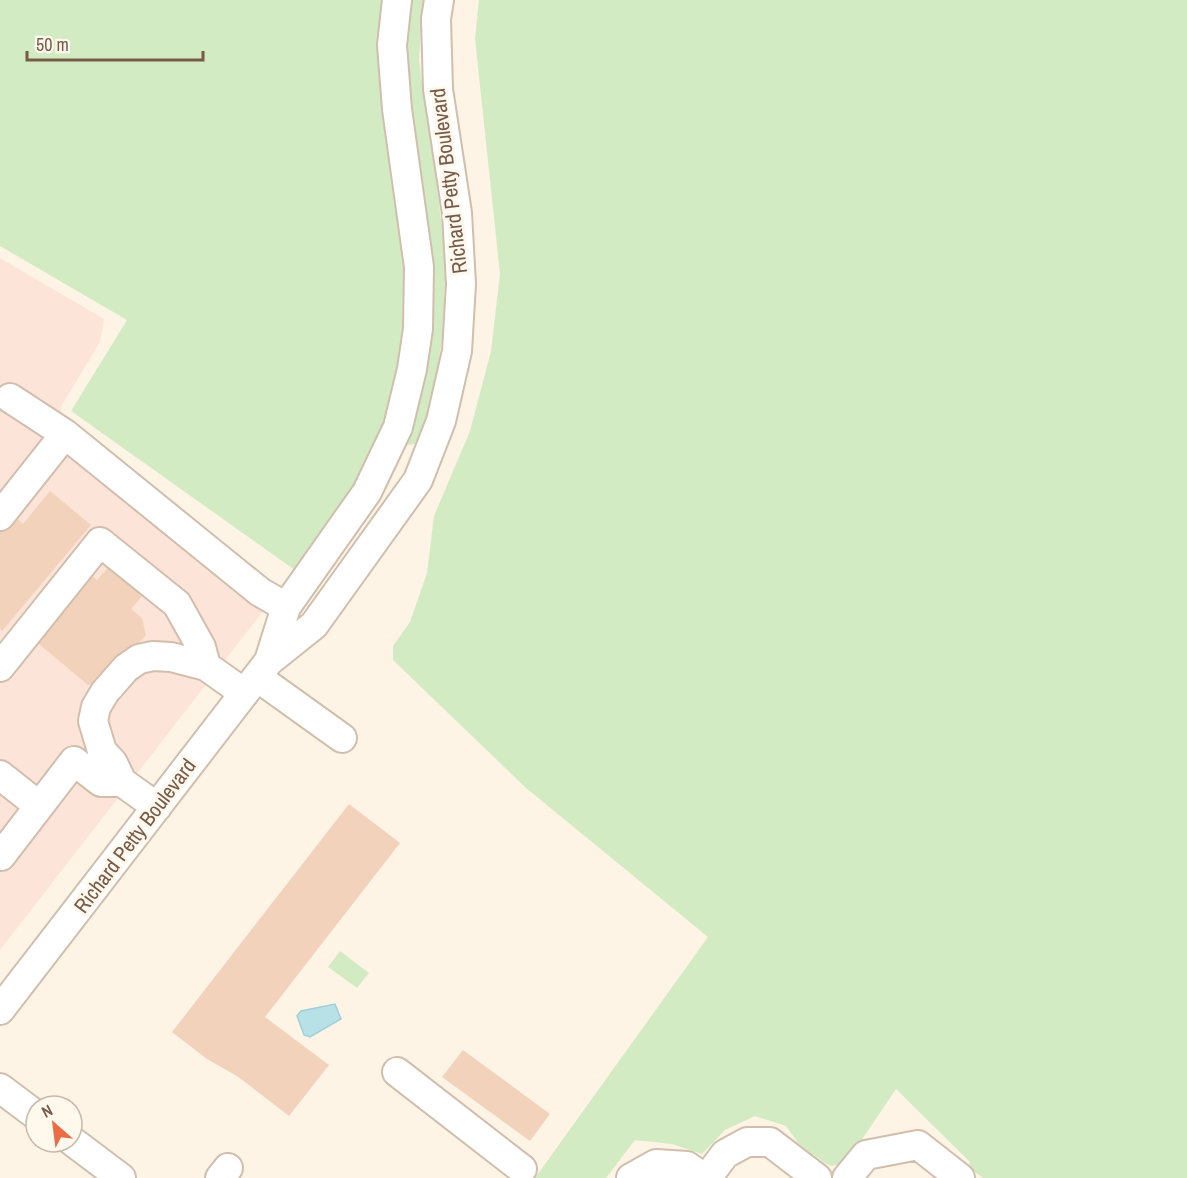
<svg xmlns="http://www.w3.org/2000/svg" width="1187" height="1178" viewBox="0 0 1187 1178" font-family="'Archivo Narrow',sans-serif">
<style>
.commercial{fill:#fde4d8}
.green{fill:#d3ebc3}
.water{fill:#b8e0e7;stroke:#9ed0d9;stroke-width:1.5}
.building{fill:#f3d2bb}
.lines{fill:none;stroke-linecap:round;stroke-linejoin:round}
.minor-casing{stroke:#d1bead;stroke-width:32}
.minor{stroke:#fff;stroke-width:28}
.labels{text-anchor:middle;stroke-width:6;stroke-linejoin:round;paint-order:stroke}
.street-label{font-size:21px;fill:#775a49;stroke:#fff8ec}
</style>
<rect width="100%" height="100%" fill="#fdf4e5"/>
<path class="commercial" d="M0 258 104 319 100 342 62 405 61 411 66 421 267 606 0 950Z"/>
<path class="green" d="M0 0H397L419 267 398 427 306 578 71 411 127 320 0 246Z
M410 0H423L419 60 425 106 433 150 441 220 446 250 443 332 432 404 426 423 415 444 407 445 402 442 430 264 425 204 405 91Z
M479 0H1187V1178H983L968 1167 970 1162 896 1089 846 1163 831 1166 825 1163 799 1144 786 1126 755 1116 725 1130 702 1154 672 1144 635 1140 606 1178H535L708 937 526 788 393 660V646L410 622 427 573 434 516 470 431 491 351 500 274 475 39Z
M340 951 369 973 357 988 328 967Z"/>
<path class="water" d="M335 1004 341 1019 310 1037 304 1035 297 1016 301 1011Z"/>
<path class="building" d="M50 491 91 525 2 631 0 629V532L14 516 23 524Z
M116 558 150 587 131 609 142 618 146 635 104 683 88 685 33 639 89 573 97 580Z
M349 804 400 843 265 1017 329 1065 289 1116 237 1076 207 1059 172 1032Z
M463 1050 550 1114 530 1141 442 1077Z"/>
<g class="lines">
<g class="minor-casing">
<path id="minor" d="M10 398 65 434 260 592 286 607
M0 516 65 434
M269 661 286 607 367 492 398 427 412 369 418 329 419 267 397 109 392 45 397 0
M0 667 100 542 177 604 201 647 206 666 244 693
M257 677 342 738
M0 775 39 806
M157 807 122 782 113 763 102 751 93 721 96 707 105 692 126 668 139 659 153 656 171 657 206 666
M1 856 74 761 101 782H122
M0 1010 269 661 314 625 418 480 441 421 457 351 461 284 457 213 438 89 436 19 439 0
M397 1072 522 1169
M0 1088 36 1115
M72 1141 121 1178
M220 1178 228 1168
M631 1178 656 1164 687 1166 704 1178
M707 1178 725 1154 747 1142H770L817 1178
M847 1178 866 1155 918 1145 960 1178"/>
</g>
<use href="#minor" class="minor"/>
</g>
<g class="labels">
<g class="street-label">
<text transform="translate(449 181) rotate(-97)" y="7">Richard Petty Boulevard</text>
<text transform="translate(135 836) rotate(-53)" y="7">Richard Petty Boulevard</text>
</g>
</g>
<g transform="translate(54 1124) rotate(332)"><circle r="28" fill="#fff8ec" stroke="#c9b9ab" stroke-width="1.5"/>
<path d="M0-4.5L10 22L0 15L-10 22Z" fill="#ea6c46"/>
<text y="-9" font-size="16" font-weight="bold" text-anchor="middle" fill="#775a49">N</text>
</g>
<path d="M27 51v9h176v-9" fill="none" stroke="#775a49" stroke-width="3"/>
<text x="36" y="51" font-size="18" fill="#775a49" stroke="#fff8ec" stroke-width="4.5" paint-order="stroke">50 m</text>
</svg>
